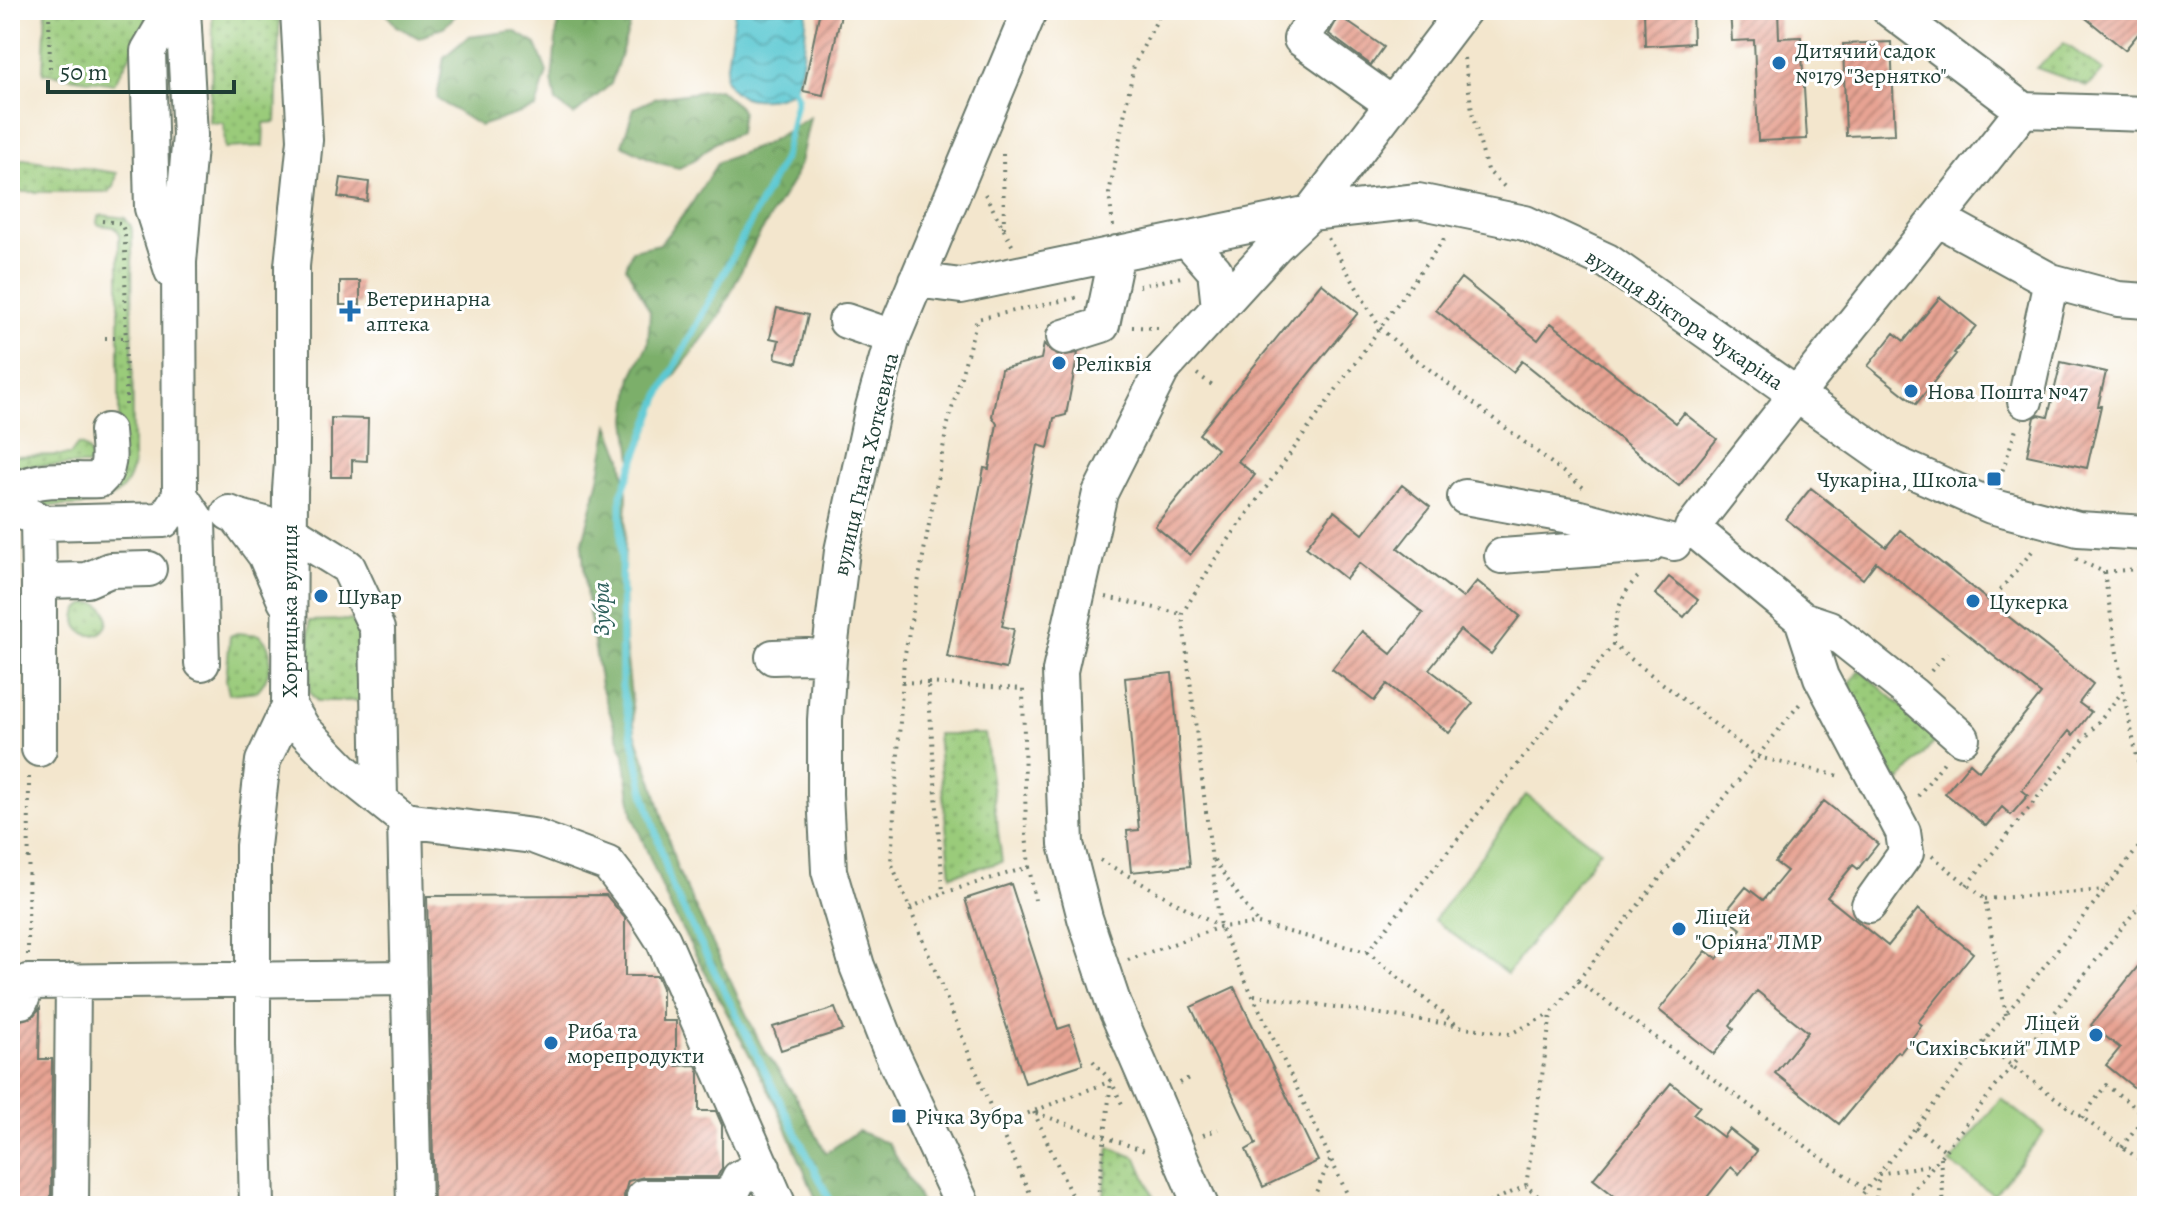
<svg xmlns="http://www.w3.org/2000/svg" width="2157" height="1216" viewBox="0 0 2157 1216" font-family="Alegreya,serif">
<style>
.green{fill:url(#green-dots);stroke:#5c8457;stroke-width:2}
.forest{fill:url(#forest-crowns);stroke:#4d764f;stroke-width:2}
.pitch{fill:#9acb7a;stroke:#5c8457;stroke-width:2}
.water{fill:url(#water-waves);stroke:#3e8384;stroke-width:2}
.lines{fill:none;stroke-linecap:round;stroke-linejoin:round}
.stream{stroke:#5dc9d3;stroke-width:7}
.building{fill:url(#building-hatch)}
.minor-casing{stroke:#69786a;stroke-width:38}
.path{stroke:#69786a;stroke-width:4;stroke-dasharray:2 6;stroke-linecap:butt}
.minor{stroke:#fff;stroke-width:34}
.poi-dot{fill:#1f6fb2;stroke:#fff;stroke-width:3}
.labels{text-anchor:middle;stroke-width:6;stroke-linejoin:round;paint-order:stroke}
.poi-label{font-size:22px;fill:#1f3d34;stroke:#fff;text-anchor:start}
.street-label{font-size:22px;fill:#1f3d34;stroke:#fff}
.water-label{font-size:24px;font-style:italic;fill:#2e605c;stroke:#fff}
</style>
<defs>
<pattern id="green-dots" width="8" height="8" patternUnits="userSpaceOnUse" patternTransform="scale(2)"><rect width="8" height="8" fill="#9acb7a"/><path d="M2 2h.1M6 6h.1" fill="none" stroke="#7da665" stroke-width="1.8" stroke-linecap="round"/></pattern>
<pattern id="forest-crowns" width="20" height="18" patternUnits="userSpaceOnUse" patternTransform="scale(2)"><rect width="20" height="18" fill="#7baf6a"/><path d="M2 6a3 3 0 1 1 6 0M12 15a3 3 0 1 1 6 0" fill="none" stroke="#649058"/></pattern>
<pattern id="water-waves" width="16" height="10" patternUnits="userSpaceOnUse" patternTransform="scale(2)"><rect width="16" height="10" fill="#5dc9d3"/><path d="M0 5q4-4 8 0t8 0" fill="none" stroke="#4ca4ac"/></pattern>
<pattern id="building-hatch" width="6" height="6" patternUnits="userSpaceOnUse" patternTransform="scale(2)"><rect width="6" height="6" fill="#e7a393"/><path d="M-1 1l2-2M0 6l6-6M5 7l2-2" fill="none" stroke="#bb8679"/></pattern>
</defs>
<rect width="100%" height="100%" fill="#fff"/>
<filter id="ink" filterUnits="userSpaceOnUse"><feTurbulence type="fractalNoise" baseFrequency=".0125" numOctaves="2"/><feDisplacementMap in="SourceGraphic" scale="16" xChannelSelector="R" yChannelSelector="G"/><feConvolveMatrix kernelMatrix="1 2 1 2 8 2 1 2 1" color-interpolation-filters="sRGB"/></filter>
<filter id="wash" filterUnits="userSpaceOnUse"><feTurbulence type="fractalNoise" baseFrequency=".006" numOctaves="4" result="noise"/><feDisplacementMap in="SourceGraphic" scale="32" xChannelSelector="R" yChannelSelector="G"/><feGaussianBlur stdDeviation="1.8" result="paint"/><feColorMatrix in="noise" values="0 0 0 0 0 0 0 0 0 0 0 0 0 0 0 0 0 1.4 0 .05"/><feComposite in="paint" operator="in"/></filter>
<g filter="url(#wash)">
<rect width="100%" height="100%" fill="#f3e6cd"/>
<path class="green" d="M46 10H149L145 29 114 84 43 73Z
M212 10H280L276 122 264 123 263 146 225 148 224 123 209 122 213 49Z
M2064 43 2104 71 2087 86 2037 68Z
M10 159H25L117 173 114 187 108 192H10Z
M102 215 125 218 131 226 132 231 133 464C123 514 79 505 39 506L33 496 119 471V232L114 227 99 225 97 222 98 217Z
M78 444C86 447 89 451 91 459L88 465 10 466V456L70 455Z
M76 619a16 16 0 1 1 32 0a16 16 0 1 1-32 0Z
M351 620 365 636 367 682 360 701H317L310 693 309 621Z
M237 633 260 635C263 639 266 642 268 646 274 661 268 680 257 691L229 694 226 680 230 636Z
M1860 670 1938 738 1900 781 1881 763 1847 686Z
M937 734H985L1002 862 951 875Z
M1109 1147 1137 1158 1155 1200 1141 1206H1103Z"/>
<path class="forest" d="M384 10H461L445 26 419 38 396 26Z
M559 10H635L611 84 574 115 556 102 552 80Z
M514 31 536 44 547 72 536 108 480 126 437 99 444 57 468 37Z
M719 89 742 110 739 133 716 142 691 162 679 168 659 163 622 145 634 108 656 98Z
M810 117 800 163 793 180 755 242 719 317 660 395 647 436 633 467 627 419 632 376 648 344 650 311 626 267 632 250 660 244 689 208 718 162 765 144Z
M609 425 622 458 627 494 624 570 625 643 635 732 653 783 677 869 761 1045 795 1096 826 1153 858 1131 888 1143 913 1186 922 1206H819L776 1104 671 909 633 817 624 755 601 686 587 600 582 545 599 479Z"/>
<path class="pitch" d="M1526 795 1600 850 1507 974 1434 920Z
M2001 1098 2044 1132 1994 1195 1950 1163Z"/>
<path class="water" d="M735 10H807C805 29 805 78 791 91 783 98 765 100 754 99 740 98 730 90 725 78Z"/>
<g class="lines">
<path class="stream" d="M790 82 797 97 784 158 660 395 621 495 622 687 645 796 672 887 833 1206"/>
</g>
<g id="blocks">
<path class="building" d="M820 10H842L823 95 803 91Z
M1644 10H1692L1693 43 1645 46Z
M1730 10H1778L1779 38 1801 37 1807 139 1758 141 1754 40 1732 41Z
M2076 10H2147V23L2125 50Z
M1339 16 1384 47 1371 65 1329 34Z
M1891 42 1895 134 1846 136 1843 44Z
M341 178 369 182 367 201 338 197Z
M1461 278 1538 340 1551 323 1676 423 1684 413 1717 439 1679 486 1522 361 1513 372 1436 310Z
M340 281H360V305H340Z
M1321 283 1358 313 1238 461 1255 475 1190 555 1155 526 1217 449 1199 434Z
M1940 297 1976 326 1954 353 1956 354 1916 404 1868 366 1894 333 1904 341Z
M777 308 808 315 797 363 775 358 779 340 770 338Z
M1044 344 1051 352 1059 356 1078 353 1066 415 1054 418 1048 448 1038 445 1002 626 1014 629 1006 669 947 657 984 468 989 469 997 424 992 416 1001 369 1041 359Z
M2061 362 2106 372 2098 406H2101L2087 468 2027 455 2035 417 2039 415 2048 417Z
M331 418 368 419 367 461 352 460V477H331Z
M1402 485 1430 507 1398 548 1463 598 1477 581 1520 616 1491 654 1460 630 1429 669 1473 703 1449 733 1387 684 1374 701 1332 669 1362 631 1391 654 1423 613 1359 563 1346 579 1306 547 1334 511 1363 534Z
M1811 488 1886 547 1900 530 2093 684 2079 703 2091 712 2073 735 2069 731 2022 790 2028 795 2011 815 2002 807 1986 826 1945 793 1970 763 1979 771 2041 694 1876 562 1863 579 1786 519Z
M1669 577 1698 600 1684 617 1655 594Z
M1172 673 1190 866 1131 872 1127 831 1139 830 1125 678Z
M1824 801 1878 844 1858 869 1853 865 1827 897 1888 946 1918 909 1973 953 1918 1022 1922 1025 1900 1053 1898 1051 1839 1124 1775 1073 1808 1032 1757 991 1730 1025 1734 1029 1714 1054 1659 1010 1706 951 1717 959 1741 929 1723 915 1746 887 1763 900 1787 871 1775 862Z
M1011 884 1058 1029 1070 1025 1083 1064 1025 1083 965 899Z
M606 895 625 918V976H657L662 988V1021H676V1066L696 1065 699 1073V1111H716L722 1125V1168L717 1177H644L628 1181 624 1196V1206H434L427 896Z
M2147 955V1098L2106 1065 2120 1048 2091 1025Z
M1234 987 1318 1161 1263 1187 1246 1150 1256 1144 1191 1007Z
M40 1008 39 1059H52L51 1206H10L13 1022 32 1017Z
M835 1008 843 1030 781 1050 773 1027Z
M1671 1083 1700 1106 1693 1114 1723 1137 1729 1129 1757 1151 1739 1174 1731 1167 1700 1206H1627L1593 1179Z"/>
</g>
</g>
<g filter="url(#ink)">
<use href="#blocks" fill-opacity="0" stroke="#69786a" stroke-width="2"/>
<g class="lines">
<g class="minor-casing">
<path id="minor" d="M172 10 148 51 152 208 172 271
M1321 10 1301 39 1392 104
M1890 10 2023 110
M1938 219 2051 281 2118 299 2147 301
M1187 239 1215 271 1219 308
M916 280 961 286 1310 213 1418 201 1525 223 1607 261 1892 462 1991 506 2078 529 2147 533
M846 321 893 337
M1064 337 1102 325 1117 253
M2025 401 2051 281
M180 495 198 522 202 663
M10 496C33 473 69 482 99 480 113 468 108 448 107 431
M1465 497 1576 517 1674 543
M10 502 24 513 45 523 164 520 180 495 179 262 190 135 183 10
M229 513 236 516 265 555 285 601
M236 516 290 531 348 567 377 629 380 799
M38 520 39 581 87 580 110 570 149 569
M1502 556 1649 545
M39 581V749
M1802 619 1821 677 1903 832 1906 853 1869 905
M773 657 807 656 829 658
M289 706 304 730 345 772 405 820 533 836 608 864 645 912 663 940 779 1206
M1962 738 1912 694 1829 628 1802 619 1692 528C1800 387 1914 250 2023 110L2147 114
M405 820 414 1206
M10 1002 21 1001 28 982 409 978
M71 1206 73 981
M257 1206 253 1043V846L263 761 289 706 290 490 292 463V266L305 140 298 10
M644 1206V1197H730L739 1178 763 1167
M963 1206 889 1047 857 966 829 871 825 794V720L829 658 842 551 873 407 893 337 1030 10
M1201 1206 1114 1005 1085 918 1066 844 1060 671 1100 493 1162 370 1276 245 1310 213 1464 10"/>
</g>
<path class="path" d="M49 10 50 72
M1413 10 1423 18
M1464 58 1473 117 1487 170 1508 190
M1003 154 1004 231
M985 194 1013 247
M102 221 121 223 125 233 126 409
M1113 226 1109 194 1134 65 1162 10
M1328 238 1380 328 1408 353 1584 488
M1139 286 1181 277
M1132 327 1159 328
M105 338H126
M1197 374 1215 387
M2000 478 2017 426
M2076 559 2104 572 2147 568
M2104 572 2123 691 2147 804
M2000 590 2034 549
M1106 597 1182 614
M1613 645C1614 618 1620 593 1640 575
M1931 671 1947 653
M902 682 928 683
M928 683 1023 689 1026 834 1029 867 943 893Z
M1918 796 1944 762
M1932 856 1985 899 2006 1015
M1100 860 1220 927
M1214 860 1258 924
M1029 867 1035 900
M1967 885 2123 691
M1985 899 2105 890
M910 908 943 893
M1367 952 1613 645 1757 757 1840 776
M28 955 29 776
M1128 960 1220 927 1258 924 1367 952 1458 1026 1510 1034 1550 1014
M1578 981 1866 1190
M1254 995 1455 1025
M1984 1042 2012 1066 2147 1165
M1093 1061 1111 1081 1097 1206
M1179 1083 1193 1076
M1034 1112 1076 1206
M1036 1113 1145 1151
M2082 1118 2106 1085 2147 1116
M998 1125 1111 1081 1123 1106
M1916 1128 1945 1150
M1203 1135 1218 1129
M2122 1147 2145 1115
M1940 1157 1944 1206
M1036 1206 998 1125 891 862 904 659 947 427 977 319 1079 297
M1310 1206 1331 1158
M1353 1206 1220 927 1182 614 1217 556 1446 236
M1481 1206 1526 1186
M1550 1206 1526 1186 1551 1014 1802 701
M1853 1206 2147 837
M1875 1206 1879 1174 1934 1164
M1901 1206 2147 896"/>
<use href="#minor" class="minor"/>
</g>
</g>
<g class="poi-dot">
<circle cx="1779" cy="63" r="8"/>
<path d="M346 299h8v8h8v8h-8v8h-8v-8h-8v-8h8z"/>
<circle cx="1059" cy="363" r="8"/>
<circle cx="1911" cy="391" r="8"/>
<rect x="1986" y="471" width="16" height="16" rx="4"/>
<circle cx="321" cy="596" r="8"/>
<circle cx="1973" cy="601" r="8"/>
<circle cx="1679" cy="929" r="8"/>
<circle cx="2096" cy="1035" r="8"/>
<circle cx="551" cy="1043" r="8"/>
<rect x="891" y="1108" width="16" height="16" rx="4"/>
</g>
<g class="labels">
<g class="poi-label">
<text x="1795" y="58">Дитячий садок<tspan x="1795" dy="25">№179 "Зернятко"</tspan></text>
<text x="366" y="306">Ветеринарна<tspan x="366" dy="25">аптека</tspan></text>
<text x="1075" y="371">Реліквія</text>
<text x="1927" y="399">Нова Пошта №47</text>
<text x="1978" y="487" text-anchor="end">Чукаріна, Школа</text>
<text x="337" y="604">Шувар</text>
<text x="1989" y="609">Цукерка</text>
<text x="1695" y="924">Ліцей<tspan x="1695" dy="25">"Оріяна" ЛМР</tspan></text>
<text x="2080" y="1030" text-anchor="end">Ліцей<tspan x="2080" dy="25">"Сихівський" ЛМР</tspan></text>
<text x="567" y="1038">Риба та<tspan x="567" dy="25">морепродукти</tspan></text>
<text x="915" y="1124">Річка Зубра</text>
</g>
<g class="street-label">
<text transform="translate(1685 319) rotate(34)" y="8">вулиця Віктора Чукаріна</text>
<text transform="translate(865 464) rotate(-77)" y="8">вулиця Гната Хоткевича</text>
<text transform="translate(289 611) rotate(-90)" y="8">Хортицька вулиця</text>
</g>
<g class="water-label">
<text transform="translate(601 609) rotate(-90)" y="8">Зубра</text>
</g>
</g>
<rect width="2157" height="1216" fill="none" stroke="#fff" stroke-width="40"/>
<path d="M48 80v12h186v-12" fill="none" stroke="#1f3d34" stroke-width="4"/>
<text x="60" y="80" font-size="24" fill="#1f3d34" stroke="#ffffff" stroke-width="6" paint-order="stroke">50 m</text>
</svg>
